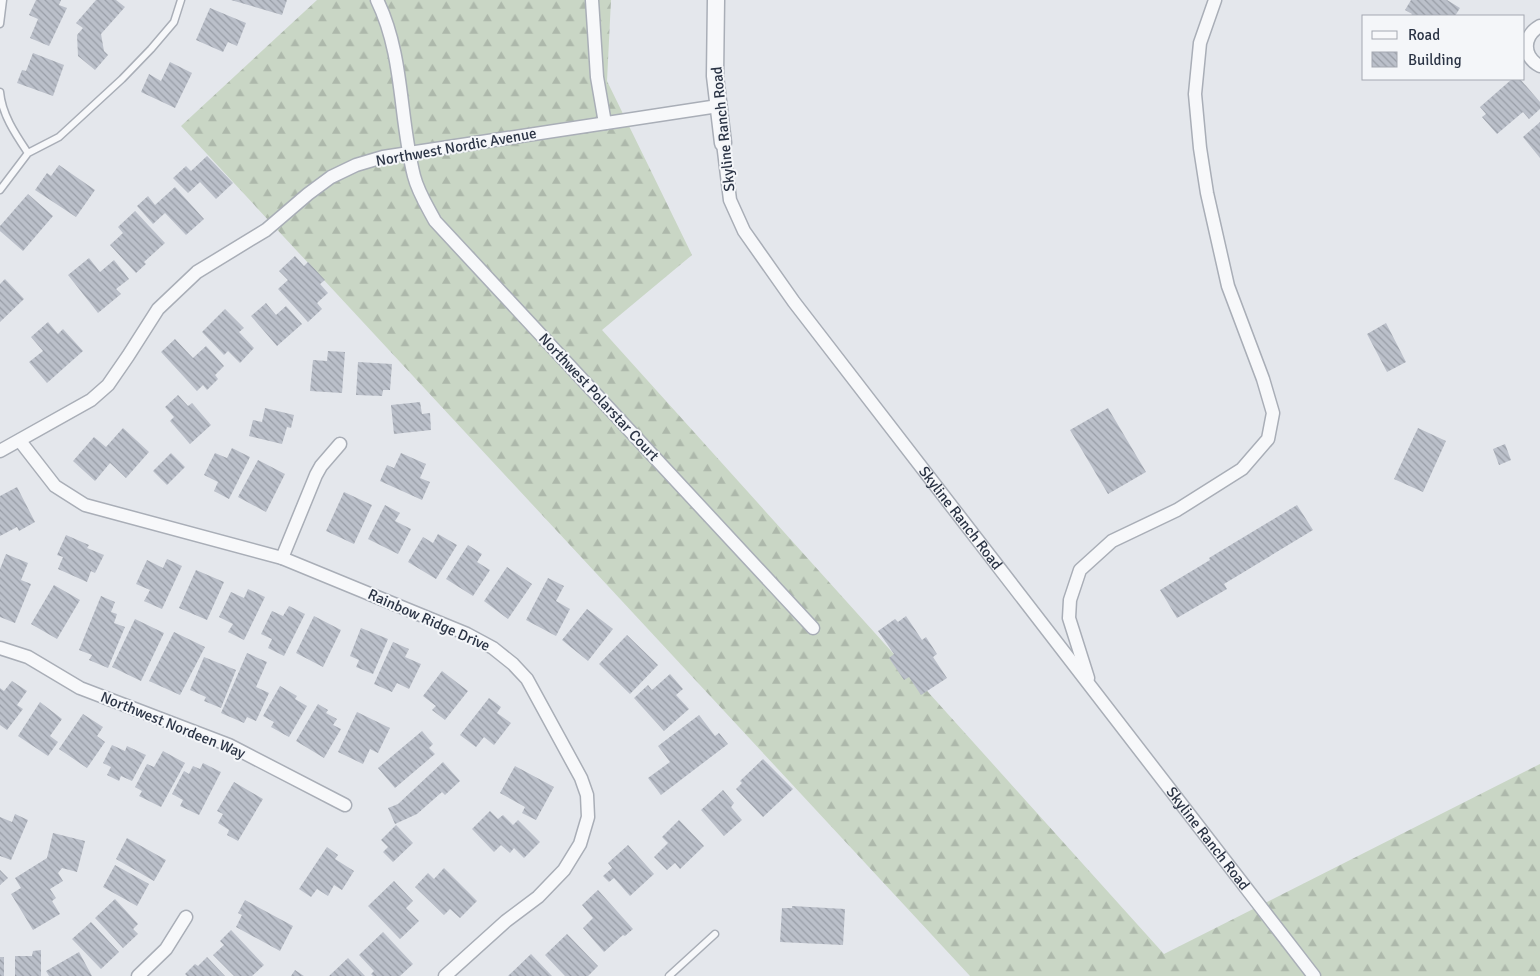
<svg xmlns="http://www.w3.org/2000/svg" width="1540" height="976" viewBox="0 0 1540 976" font-family="Signika,sans-serif">
<style>
.forest{fill:url(#forest-firs)}
.building{fill:url(#building-back-hatch)}
.lines{fill:none;stroke-linecap:round;stroke-linejoin:round}
.service-casing{stroke:#a9aeb7;stroke-width:9}
.minor-casing{stroke:#a9aeb7;stroke-width:15}
.tertiary-casing{stroke:#a9aeb7;stroke-width:19}
.service{stroke:#f7f8fa;stroke-width:6}
.minor{stroke:#f7f8fa;stroke-width:12}
.tertiary{stroke:#f7f8fa;stroke-width:16}
.labels{text-anchor:middle;stroke-width:4;stroke-linejoin:round;paint-order:stroke}
.street-label{font-size:15px;fill:#2b3445;stroke:#f4f6f9}
</style>
<defs>
<pattern id="forest-firs" width="22" height="20" patternUnits="userSpaceOnUse" patternTransform="scale(1.25)"><rect width="22" height="20" fill="#c9d6c5"/><path d="M5 1l3.5 6h-7zM16 11l3.5 6h-7z" fill="#adb8ab"/></pattern>
<pattern id="building-back-hatch" width="6" height="6" patternUnits="userSpaceOnUse" patternTransform="scale(1.25)"><rect width="6" height="6" fill="#bbc0ca"/><path d="M-1 5l2 2M0 0l6 6M5-1l2 2" fill="none" stroke="#989da6"/></pattern>
</defs>
<rect width="100%" height="100%" fill="#e4e7ec"/>
<path class="forest" d="M317 0H611L607 81 692 255 602 330 1164 954 1540 764V976H970L181 126Z"/>
<path class="building" d="M36 0H61L59 5 67 8 49 46 30 38 38 19 29 15Z
M96 0H116L125 7 101 34 104 51 108 55 95 70 78 56 77 35 83 28 76 23Z
M231 0H287L282 15Z
M1411 0H1447L1460 8 1455 16H1411L1412 14 1405 10Z
M210 8 246 23 237 46 228 42 223 52 196 40Z
M33 53 64 65 53 96 17 83 22 70 26 71Z
M170 62 192 73 175 108 141 92 149 74 161 81Z
M1512 79H1520L1540 102V109L1529 119 1523 112 1497 134 1482 117 1486 114 1480 107Z
M1540 122V158L1523 137Z
M207 156 233 183 216 199 200 182 188 193 173 178 186 166 191 171Z
M59 165 95 190 76 217 35 190 47 173 51 176Z
M175 187 204 219 186 235 165 213 153 224 137 206 148 196 155 205Z
M28 194 53 216 23 251 0 231V226Z
M135 211 165 243 144 262 146 264 136 273 110 245 123 233 118 227Z
M295 256 304 266 308 262 325 280 320 284 328 293 317 303 322 309 308 322 278 289 288 280 279 271Z
M89 258 100 272 114 260 129 279 116 289 121 294 98 313 68 275Z
M5 279 24 299 0 322V284Z
M266 303 276 315 286 306 302 324 277 346 251 316Z
M225 309 244 328 239 332 254 348 240 363 228 351 224 355 202 332Z
M48 322 58 334 63 329 83 351 47 383 29 362 43 351 31 337Z
M1386 323 1406 362 1387 372 1367 334Z
M175 339 193 358 206 346 224 366 215 375 218 379 207 390 203 385 197 391 161 352Z
M328 351 345 352 342 393 310 391 313 360 327 361Z
M358 362 392 364 390 390H383L382 396 356 395Z
M178 395 188 406 192 403 211 425 190 444 170 421 174 417 165 407Z
M420 402 422 414 430 413 431 430 394 434 391 405Z
M265 408 294 415 291 428 287 427 282 444 249 436 253 420 262 422Z
M1108 408 1146 472 1108 494 1070 430Z
M123 428 149 452 126 478 110 463 95 481 73 461 94 437 106 447Z
M1418 428 1446 441 1423 492 1394 479Z
M1505 444 1511 460 1499 465 1493 449Z
M232 448 250 457 229 499 214 491 218 482 204 475 215 453 227 458Z
M171 453 185 467 167 485 153 471Z
M401 453 426 464 420 478 430 482 422 500 380 481 387 465 394 468Z
M258 460 285 474 266 512 238 497Z
M17 487 35 522 19 531 17 527 0 536V496Z
M344 492 372 505 354 544 326 531Z
M385 505 400 513 395 521 411 529 398 554 368 539Z
M1297 505 1313 530 1224 584 1227 589 1177 618 1160 590 1210 560 1209 558Z
M438 534 457 545 436 579 408 562 423 537 433 543Z
M66 535 89 545 87 548 104 555 95 573 91 571 87 582 58 569 63 557 57 555Z
M468 545 482 554 477 562 490 570 473 596 446 579Z
M6 554 28 563 21 580 31 584 15 623 0 617V569Z
M167 559 182 566 162 609 144 601 150 590 136 584 147 560 163 568Z
M507 567 532 584 508 619 484 601Z
M196 570 224 582 207 620 179 608Z
M548 578 564 586 556 601 570 609 556 636 526 620Z
M54 585 80 600 57 639 31 624Z
M248 589 265 597 244 640 228 632 233 624 219 617 231 592 244 598Z
M101 596 115 602 111 612 117 614 114 623 125 627 108 668 89 660 92 655 79 650Z
M289 606 305 614 284 656 268 648 272 639 261 634 272 611 283 616Z
M587 609 613 629 588 661 562 640Z
M314 616 341 630 323 667 296 653Z
M906 616 922 640 926 637 937 654 933 657 947 678 921 695 909 677 904 680 889 658 894 654 878 631 895 619 898 622Z
M135 619 164 633 141 681 112 667Z
M361 628 388 639 373 674 356 667 359 660 350 656Z
M174 632 205 647 180 695 149 681Z
M627 635 658 665 630 694 599 664Z
M393 642 409 649 405 657 421 664 409 689 397 683 392 692 374 684Z
M247 653 267 662 256 687 269 693 256 721 247 717 244 723 221 713Z
M204 657 236 670 221 708 204 701 206 697 190 690Z
M442 671 468 691 445 720 432 710 436 706 423 696Z
M670 674 683 689 676 695 689 709 664 731 634 698 648 685 652 690Z
M12 681 27 691 17 705 23 709 7 730 0 725V688L4 691Z
M280 686 297 696 295 699 307 706 289 737 271 727 274 722 263 716Z
M489 698 501 707 497 713 511 723 494 745 484 737 476 747 460 735Z
M40 702 62 719 50 736 58 742 48 756 18 736Z
M318 704 328 710 326 713 337 719 333 725 341 729 324 758 296 741Z
M357 712 390 728 378 753 370 749 363 764 338 752Z
M83 714 103 727 97 736 105 742 87 768 59 749Z
M699 715 715 736 719 733 728 744 661 795 648 778 670 762 658 746Z
M422 731 433 744 429 748 435 754 395 788 378 768Z
M112 745 125 751 127 746 146 755 132 781 121 776 119 781 107 775 111 767 103 763Z
M163 751 185 763 161 807 139 796 142 791 135 787 147 764 154 767Z
M763 759 793 789 763 817 736 789 742 783 740 781Z
M443 762 460 781 445 795 442 792 417 814 395 824 388 808 398 804Z
M203 763 221 772 199 815 180 806 183 800 172 794 184 771 189 774 193 766 200 769Z
M515 766 554 787 536 820 522 813 525 807 500 793Z
M234 782 263 799 238 841 227 835 229 830 218 823 223 814 217 811Z
M723 790 734 803 731 807 742 820 724 836 701 810Z
M490 811 498 819 503 815 513 825 518 820 540 842 524 858 514 848 510 853 501 845 494 852 472 829Z
M15 814 28 820 11 860 0 856V817L12 822Z
M679 820 704 846 680 869 675 863 667 870 654 857 668 843 662 837Z
M396 825 413 843 393 862 383 852 388 847 381 840Z
M53 833 85 841 77 872 62 868 58 873 63 881 50 889 56 898 52 901 60 914 33 930 11 894 21 888 15 878 47 858Z
M127 838 166 860 154 881 116 859Z
M628 845 654 874 630 896 614 878 609 882 603 876 612 868 608 863Z
M327 847 338 855 335 859 354 871 342 890 334 885 328 896 317 889 311 897 299 889Z
M115 865 149 884 137 906 103 887Z
M444 868 477 901 460 918 450 909 444 915 415 887 428 873 434 879Z
M0 870 8 878 0 885Z
M394 881 413 901 406 908 419 921 400 939 368 906Z
M598 890 633 929 625 936 623 935 604 952 583 928 593 918 582 905Z
M115 899 138 924 133 929 138 934 123 948 95 918Z
M245 900 293 926 280 951 236 927 242 915 238 913Z
M792 906 845 909 843 945 780 942 782 908H792Z
M91 922 119 952 101 969 72 939Z
M231 930 264 965 252 976H234L213 955 224 945 220 941Z
M383 932 413 964 400 976H373L371 974 374 971 359 955Z
M567 934 598 966 588 976H565L545 955Z
M41 950V976H15V956H32L33 951Z
M79 952 92 976H49L46 971Z
M531 954 552 976H508Z
M0 957H4V976H0Z
M207 957 225 976H187L185 974 195 964 198 966Z
M348 958 365 976H329Z
M295 970 304 976H291Z"/>
<g class="lines">
<g class="service-casing">
<path id="service" d="M0 24 3 0
M0 92C2 115 16 135 28 153
M0 190 28 153 59 137 122 79 151 49 174 22 181 0
M669 976 715 934"/>
</g>
<g class="minor-casing">
<g id="minor">
<path d="M377 0C404 55 399 117 414 176 418 192 427 206 435 221L813 628"/>
<path d="M592 0 597 77 605 123"/>
<path d="M1540 26C1523 36 1522 56 1540 66"/>
<path id="s1" d="M723 143 730 200 744 231 794 302 1314 976"/>
<path d="M20 441 55 486 85 505 282 558 467 634 493 648 513 664 527 679 581 778 587 795 588 817 580 844 564 870 538 897 506 921 445 976"/>
<path d="M0 451 91 400 108 385 128 356 158 309 197 272 266 230 308 194 331 177 356 165 383 157 718 106"/>
<path d="M282 558 316 475 321 466 340 444"/>
<path d="M0 648 28 657 80 688 229 745 345 805"/>
<path d="M1088 678 1069 618 1070 600 1080 570 1112 541 1177 510 1242 469 1268 439 1273 413 1263 379 1228 286 1207 193 1200 148 1195 94 1200 43 1215 0"/>
<path d="M138 976 166 949 186 917"/>
</g>
</g>
<g class="tertiary-casing">
<path id="tertiary" d="M716 0 715 76 723 143"/>
</g>
<use href="#service" class="service"/>
<use href="#minor" class="minor"/>
<use href="#tertiary" class="tertiary"/>
</g>
<g class="labels">
<g class="street-label">
<text transform="translate(723 129) rotate(-96)" y="5">Skyline Ranch Road</text>
<text transform="translate(456 147) rotate(-10)" y="5">Northwest Nordic Avenue</text>
<text transform="translate(599 397) rotate(47)" y="5">Northwest Polarstar Court</text>
<text dy="5" stroke="none"><textPath href="#s1" startOffset="451">Skyline Ranch Road</textPath></text>
<text transform="translate(429 620) rotate(24)" y="5">Rainbow Ridge Drive</text>
<text transform="translate(173 725) rotate(22)" y="5">Northwest Nordeen Way</text>
<text dy="5" stroke="none"><textPath href="#s1" startOffset="856">Skyline Ranch Road</textPath></text>
</g>
</g>
<rect x="1362" y="15" width="162" height="65" fill="#f4f6f9" stroke="#a4a8b1"/>
<rect x="1372" y="31" width="25" height="8" fill="#f7f8fa" stroke="#a4a8b1"/>
<text x="1408" y="40" font-size="15" fill="#2b3445">Road</text>
<rect x="1372" y="52" width="25" height="15" fill="url(#building-back-hatch)" stroke="#a4a8b1"/>
<text x="1408" y="65" font-size="15" fill="#2b3445">Building</text>
</svg>
